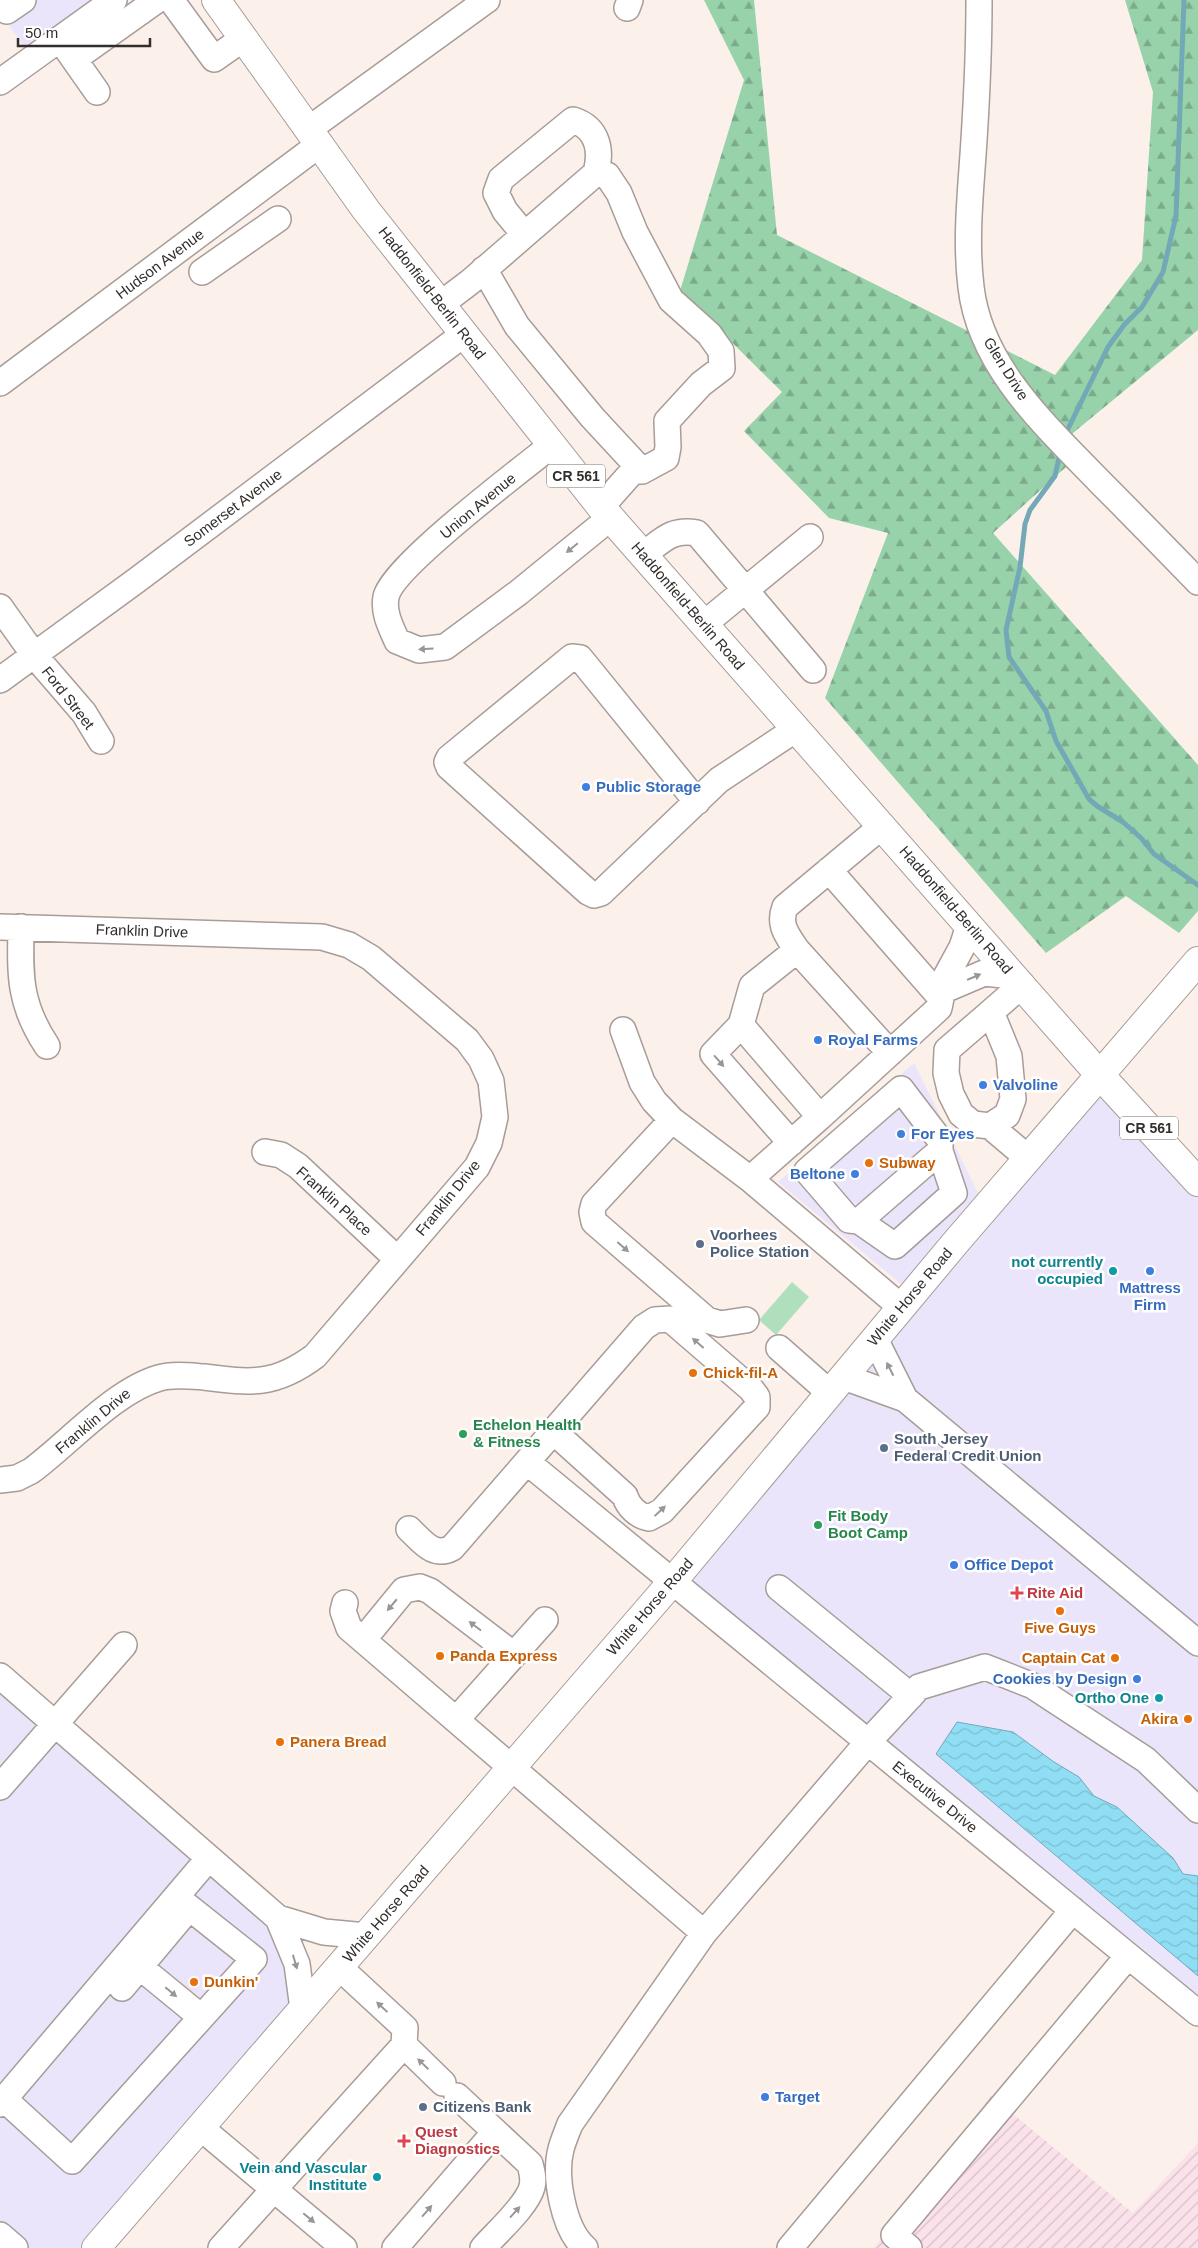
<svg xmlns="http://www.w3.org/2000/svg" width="1198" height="2248" viewBox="0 0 1198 2248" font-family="Helvetica,sans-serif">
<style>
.commercial{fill:#ebe5fb}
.industrial{fill:url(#industrial-furrows)}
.green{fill:#b0dfbe}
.forest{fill:url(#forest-firs)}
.water{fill:url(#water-waves);stroke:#73a9b7}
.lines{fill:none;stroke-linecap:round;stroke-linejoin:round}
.stream{stroke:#73a9b7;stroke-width:5}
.minor-casing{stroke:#a79c98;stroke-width:28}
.major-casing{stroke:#a79c98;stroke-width:30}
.minor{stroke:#fff;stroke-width:25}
.major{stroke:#fff;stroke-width:28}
.oneway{fill:#989696}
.shop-dot{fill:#3f7fe0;stroke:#fff;stroke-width:2}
.food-dot{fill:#e8710a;stroke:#fff;stroke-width:2}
.service-dot{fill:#5c6f8a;stroke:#fff;stroke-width:2}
.culture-dot{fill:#0f9aa8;stroke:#fff;stroke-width:2}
.leisure-dot{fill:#2e9e5b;stroke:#fff;stroke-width:2}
.health-dot{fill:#e0444e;stroke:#fff;stroke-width:2}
.labels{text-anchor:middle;stroke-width:5;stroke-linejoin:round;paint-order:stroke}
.shield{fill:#fff;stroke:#706d6b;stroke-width:1}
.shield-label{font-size:14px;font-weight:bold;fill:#322e2c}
.street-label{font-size:15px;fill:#322e2c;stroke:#fff}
.shop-label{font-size:15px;font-weight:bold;fill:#366cbe;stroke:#fff;text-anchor:start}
.food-label{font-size:15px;font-weight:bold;fill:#c56008;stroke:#fff;text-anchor:start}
.service-label{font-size:15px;font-weight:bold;fill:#4e5e75;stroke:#fff;text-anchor:start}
.culture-label{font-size:15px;font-weight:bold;fill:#0d838f;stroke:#fff;text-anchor:end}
.leisure-label{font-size:15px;font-weight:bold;fill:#27864d;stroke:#fff;text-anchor:start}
.health-label{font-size:15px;font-weight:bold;fill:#be3a42;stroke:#fff;text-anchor:start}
</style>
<defs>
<pattern id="industrial-furrows" width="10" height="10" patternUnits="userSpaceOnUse" patternTransform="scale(1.25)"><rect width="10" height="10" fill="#fae1ea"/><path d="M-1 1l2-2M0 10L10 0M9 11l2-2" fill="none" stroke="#d7c1c9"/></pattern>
<pattern id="forest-firs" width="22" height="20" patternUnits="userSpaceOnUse" patternTransform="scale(1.25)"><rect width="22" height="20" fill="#97d2aa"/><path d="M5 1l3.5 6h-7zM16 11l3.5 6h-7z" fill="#7cab8b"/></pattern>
<pattern id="water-waves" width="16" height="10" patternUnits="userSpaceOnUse" patternTransform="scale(1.25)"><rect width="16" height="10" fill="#8fdef3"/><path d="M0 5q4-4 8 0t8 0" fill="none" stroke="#7cbfd0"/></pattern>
</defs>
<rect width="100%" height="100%" fill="#fcf0eb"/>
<path class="commercial" d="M0 0H114L33 59 0 13Z
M914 1063 985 1207 1099 1074 1198 1182V2013L672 1582 913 1294 778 1182Z
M0 1676 278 1918 303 2009 96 2248H0Z"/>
<path class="industrial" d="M991 2096 1133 2213 1198 2143V2248H874Z"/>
<path class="green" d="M792 1282 809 1297 776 1335 759 1320Z"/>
<path class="forest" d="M704 0H754L777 235 1055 375 1142 260 1153 92 1125 0H1198V330L1073 433 1066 467 993 533 1198 765V911L1179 933 1126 896 1046 953 825 698 888 533 829 518 744 431 782 392 680 291 744 80Z"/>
<path class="water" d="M957 1722 1013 1732 1054 1762 1079 1777 1094 1796 1117 1807 1173 1858 1183 1874 1198 1876V1976L936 1754Z"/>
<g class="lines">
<path class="stream" d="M1065 435 1108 347 1124 325 1142 307 1163 272 1176 216 1184 0
M1060 453 1055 476 1030 510 1025 524 1020 567 1006 630 1009 657 1046 711 1056 741 1089 799 1097 806 1123 822 1141 838 1154 854 1198 885"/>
<g class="minor-casing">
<path id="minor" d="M171 0 214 59 244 38
M979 0C979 47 977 93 974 140 971 189 965 238 971 287 980 367 1047 427 1100 482 1133 515 1165 548 1198 582
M0 1 7 11 23 0
M627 8 630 0
M64 45 97 92
M74 59 157 0
M0 82 114 0
M309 129 487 0
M524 234 505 211 496 193 501 179 573 120C598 128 602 150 596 173
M484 269 517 326 592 417 642 471
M202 272 278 219
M441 304 470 282 596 173 607 175 619 193 635 232 671 300 709 334 721 351 722 368 701 384 667 421 668 447 666 458 642 471H633L601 507
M0 383 320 144
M552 445C522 469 392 567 386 597 383 613 391 627 397 641L419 650 445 647 518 593 610 518
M643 555C662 541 671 528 697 533L813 670
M0 607 34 655 84 713 101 741
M704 624 810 537
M0 680 137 580 464 334
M697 802 580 658 572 657 449 758 447 762 449 767 588 892 594 895 601 893 719 780 796 729
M0 927 322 937 349 945 371 958 467 1040 481 1059 491 1081 495 1117 489 1143 477 1167 315 1356C275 1386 251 1383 204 1377 190 1376 172 1374 159 1378 114 1391 69 1443 31 1471L17 1478 0 1480
M21 927C20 976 19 1004 47 1046
M797 950 890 1053
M937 993 984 973 1013 976
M937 993 962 947 969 926
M991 1012 1009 1056 1013 1099 1007 1115 990 1126 973 1124 961 1114 951 1094 946 1073 947 1050Z
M991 1012 1022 985
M741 1025 713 1054 791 1143
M623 1030 642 1082 654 1101 672 1120 750 1179 901 1307
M901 1089 940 1140V1151L954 1193 895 1246 859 1221 849 1220 807 1171Z
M820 1117 939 1008 941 998 829 870
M672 1120 594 1204 592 1212 594 1222 707 1320 720 1324 746 1320
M990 1126 1028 1158
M265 1152 281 1155 298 1166 397 1259
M750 1179 820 1117 741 1025 752 986 797 950C787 935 778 925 785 907L882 826
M859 1221 940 1151
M875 1339 905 1399
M779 1348 830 1393
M844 1377 905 1399 1198 1643
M527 1462 1198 2013
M409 1529C422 1541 433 1558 452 1548L644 1327 655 1320 670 1319 751 1389 757 1397V1407L662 1511 649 1518C638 1516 628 1507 625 1496L554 1432
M779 1588 911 1696
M345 1603 343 1611 349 1628 704 1933
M363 1640 404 1590 420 1587 430 1591 514 1655
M0 1676 278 1918 324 1932 366 1936
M456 1720 545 1620
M0 1787 124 1645
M278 1918 297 1964 303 2009
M140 1967 201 2017
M122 1988 189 1908
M404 2045 443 2083
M457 2096 530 2164C532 2172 534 2179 532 2187 527 2206 496 2233 483 2248
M4 2099 72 2161 254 1959 176 1897
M0 2104 209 1858
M201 2128 344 2248
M0 2235 15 2248
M221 2248 404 2045 405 2028 339 1967
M395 2248 495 2132
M585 2248C563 2229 554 2176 561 2149 563 2141 567 2132 570 2124L704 1933 868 1742 919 1687 985 1667 1033 1686 1146 1760 1198 1810
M790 2248 1073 1910
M909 2248 894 2235 1128 1956"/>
</g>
<g class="major-casing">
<path id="major" d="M216 0 366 210 601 507 1099 1074 1198 1182
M96 2248 672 1582 956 1242 1198 961"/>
</g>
<use href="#minor" class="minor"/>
<use href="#major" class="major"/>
</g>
<defs><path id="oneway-solid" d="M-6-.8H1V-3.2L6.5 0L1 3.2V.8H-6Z" transform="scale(1.25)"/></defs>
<g class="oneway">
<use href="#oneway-solid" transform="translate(572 548) rotate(141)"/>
<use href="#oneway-solid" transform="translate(426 649) rotate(176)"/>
<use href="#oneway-solid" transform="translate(974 977) rotate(-23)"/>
<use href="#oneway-solid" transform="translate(719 1061) rotate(49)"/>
<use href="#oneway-solid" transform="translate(623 1247) rotate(41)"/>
<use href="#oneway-solid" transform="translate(698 1343) rotate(-139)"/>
<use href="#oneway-solid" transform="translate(890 1369) rotate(-117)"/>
<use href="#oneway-solid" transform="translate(660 1511) rotate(-43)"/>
<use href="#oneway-solid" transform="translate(392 1605) rotate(130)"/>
<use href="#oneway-solid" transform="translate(475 1626) rotate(-143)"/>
<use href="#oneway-solid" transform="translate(295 1962) rotate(74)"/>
<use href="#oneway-solid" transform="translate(171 1992) rotate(40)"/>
<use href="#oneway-solid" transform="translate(382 2007) rotate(-137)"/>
<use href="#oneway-solid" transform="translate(423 2064) rotate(-136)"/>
<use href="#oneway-solid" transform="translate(427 2211) rotate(-49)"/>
<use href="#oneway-solid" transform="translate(515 2212) rotate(-48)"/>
<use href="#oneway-solid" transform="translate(309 2218) rotate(40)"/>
</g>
<g class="shop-dot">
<circle cx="586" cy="787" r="5"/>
<circle cx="818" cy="1040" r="5"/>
<circle cx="983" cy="1085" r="5"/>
<circle cx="901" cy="1134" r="5"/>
<circle cx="855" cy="1174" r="5"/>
<circle cx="1150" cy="1271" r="5"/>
<circle cx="954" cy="1565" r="5"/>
<circle cx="1137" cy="1679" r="5"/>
<circle cx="765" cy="2097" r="5"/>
</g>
<g class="food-dot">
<circle cx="869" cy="1163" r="5"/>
<circle cx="693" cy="1373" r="5"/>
<circle cx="1060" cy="1611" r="5"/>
<circle cx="440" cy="1656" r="5"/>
<circle cx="1115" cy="1658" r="5"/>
<circle cx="1188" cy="1719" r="5"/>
<circle cx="280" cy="1742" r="5"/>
<circle cx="194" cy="1982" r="5"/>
</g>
<g class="service-dot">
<circle cx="700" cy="1244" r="5"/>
<circle cx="884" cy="1448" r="5"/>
<circle cx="423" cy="2107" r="5"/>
</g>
<g class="culture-dot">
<circle cx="1113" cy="1271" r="5"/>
<circle cx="1159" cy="1698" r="5"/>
<circle cx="377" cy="2177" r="5"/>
</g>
<g class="leisure-dot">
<circle cx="463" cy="1434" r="5"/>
<circle cx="818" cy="1525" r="5"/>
</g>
<g class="health-dot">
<path d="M1014.5 1585.5h5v5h5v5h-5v5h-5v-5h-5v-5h5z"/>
<path d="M401.5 2133.5h5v5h5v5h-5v5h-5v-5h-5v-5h5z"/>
</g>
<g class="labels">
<g class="shield">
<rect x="547" y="464.5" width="58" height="23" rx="4"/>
<rect x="1120" y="1116.5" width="58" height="23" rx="4"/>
</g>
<g class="shield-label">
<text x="576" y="481">CR 561</text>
<text x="1149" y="1133">CR 561</text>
</g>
<g class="street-label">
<text transform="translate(160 264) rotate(-37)" y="5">Hudson Avenue</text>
<text transform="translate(432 293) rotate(52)" y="5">Haddonfield-Berlin Road</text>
<text transform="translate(1006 369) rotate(58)" y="5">Glen Drive</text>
<text transform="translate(478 506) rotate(-40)" y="5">Union Avenue</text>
<text transform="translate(233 508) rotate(-37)" y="5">Somerset Avenue</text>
<text transform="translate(688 606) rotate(49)" y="5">Haddonfield-Berlin Road</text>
<text transform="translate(68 698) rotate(52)" y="5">Ford Street</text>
<text transform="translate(956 910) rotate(49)" y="5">Haddonfield-Berlin Road</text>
<text transform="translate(142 931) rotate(2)" y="5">Franklin Drive</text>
<text transform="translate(448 1198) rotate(-51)" y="5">Franklin Drive</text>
<text transform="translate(334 1201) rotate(42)" y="5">Franklin Place</text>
<text transform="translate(910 1297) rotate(-50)" y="5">White Horse Road</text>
<text transform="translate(93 1421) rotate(-40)" y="5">Franklin Drive</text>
<text transform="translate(650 1607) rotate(-49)" y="5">White Horse Road</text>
<text transform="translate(935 1797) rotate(39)" y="5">Executive Drive</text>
<text transform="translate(386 1914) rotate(-49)" y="5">White Horse Road</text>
</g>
<g class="shop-label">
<text x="596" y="792">Public Storage</text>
<text x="828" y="1045">Royal Farms</text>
<text x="993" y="1090">Valvoline</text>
<text x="911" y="1139">For Eyes</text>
<text x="845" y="1179" text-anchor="end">Beltone</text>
<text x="1150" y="1293" text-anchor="middle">Mattress<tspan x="1150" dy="17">Firm</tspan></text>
<text x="964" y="1570">Office Depot</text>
<text x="1127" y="1684" text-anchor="end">Cookies by Design</text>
<text x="775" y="2102">Target</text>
</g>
<g class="food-label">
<text x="879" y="1168">Subway</text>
<text x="703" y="1378">Chick-fil-A</text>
<text x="1060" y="1633" text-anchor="middle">Five Guys</text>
<text x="450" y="1661">Panda Express</text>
<text x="1105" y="1663" text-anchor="end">Captain Cat</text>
<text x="1178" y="1724" text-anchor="end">Akira</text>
<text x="290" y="1747">Panera Bread</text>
<text x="204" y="1987">Dunkin'</text>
</g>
<g class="service-label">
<text x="710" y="1240">Voorhees<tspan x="710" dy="17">Police Station</tspan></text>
<text x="894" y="1444">South Jersey<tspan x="894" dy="17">Federal Credit Union</tspan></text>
<text x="433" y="2112">Citizens Bank</text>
</g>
<g class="culture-label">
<text x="1103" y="1267">not currently<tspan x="1103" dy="17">occupied</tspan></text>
<text x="1149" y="1703">Ortho One</text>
<text x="367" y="2173">Vein and Vascular<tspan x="367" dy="17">Institute</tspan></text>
</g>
<g class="leisure-label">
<text x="473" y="1430">Echelon Health<tspan x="473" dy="17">&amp; Fitness</tspan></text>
<text x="828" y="1521">Fit Body<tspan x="828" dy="17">Boot Camp</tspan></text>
</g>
<g class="health-label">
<text x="1027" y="1598">Rite Aid</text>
<text x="415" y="2137">Quest<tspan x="415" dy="17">Diagnostics</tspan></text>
</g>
</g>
<path d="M18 38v8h132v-8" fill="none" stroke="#322e2c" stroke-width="2.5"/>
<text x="25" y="38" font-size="15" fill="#322e2c" stroke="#ffffff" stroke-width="4" paint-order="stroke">50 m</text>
</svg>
